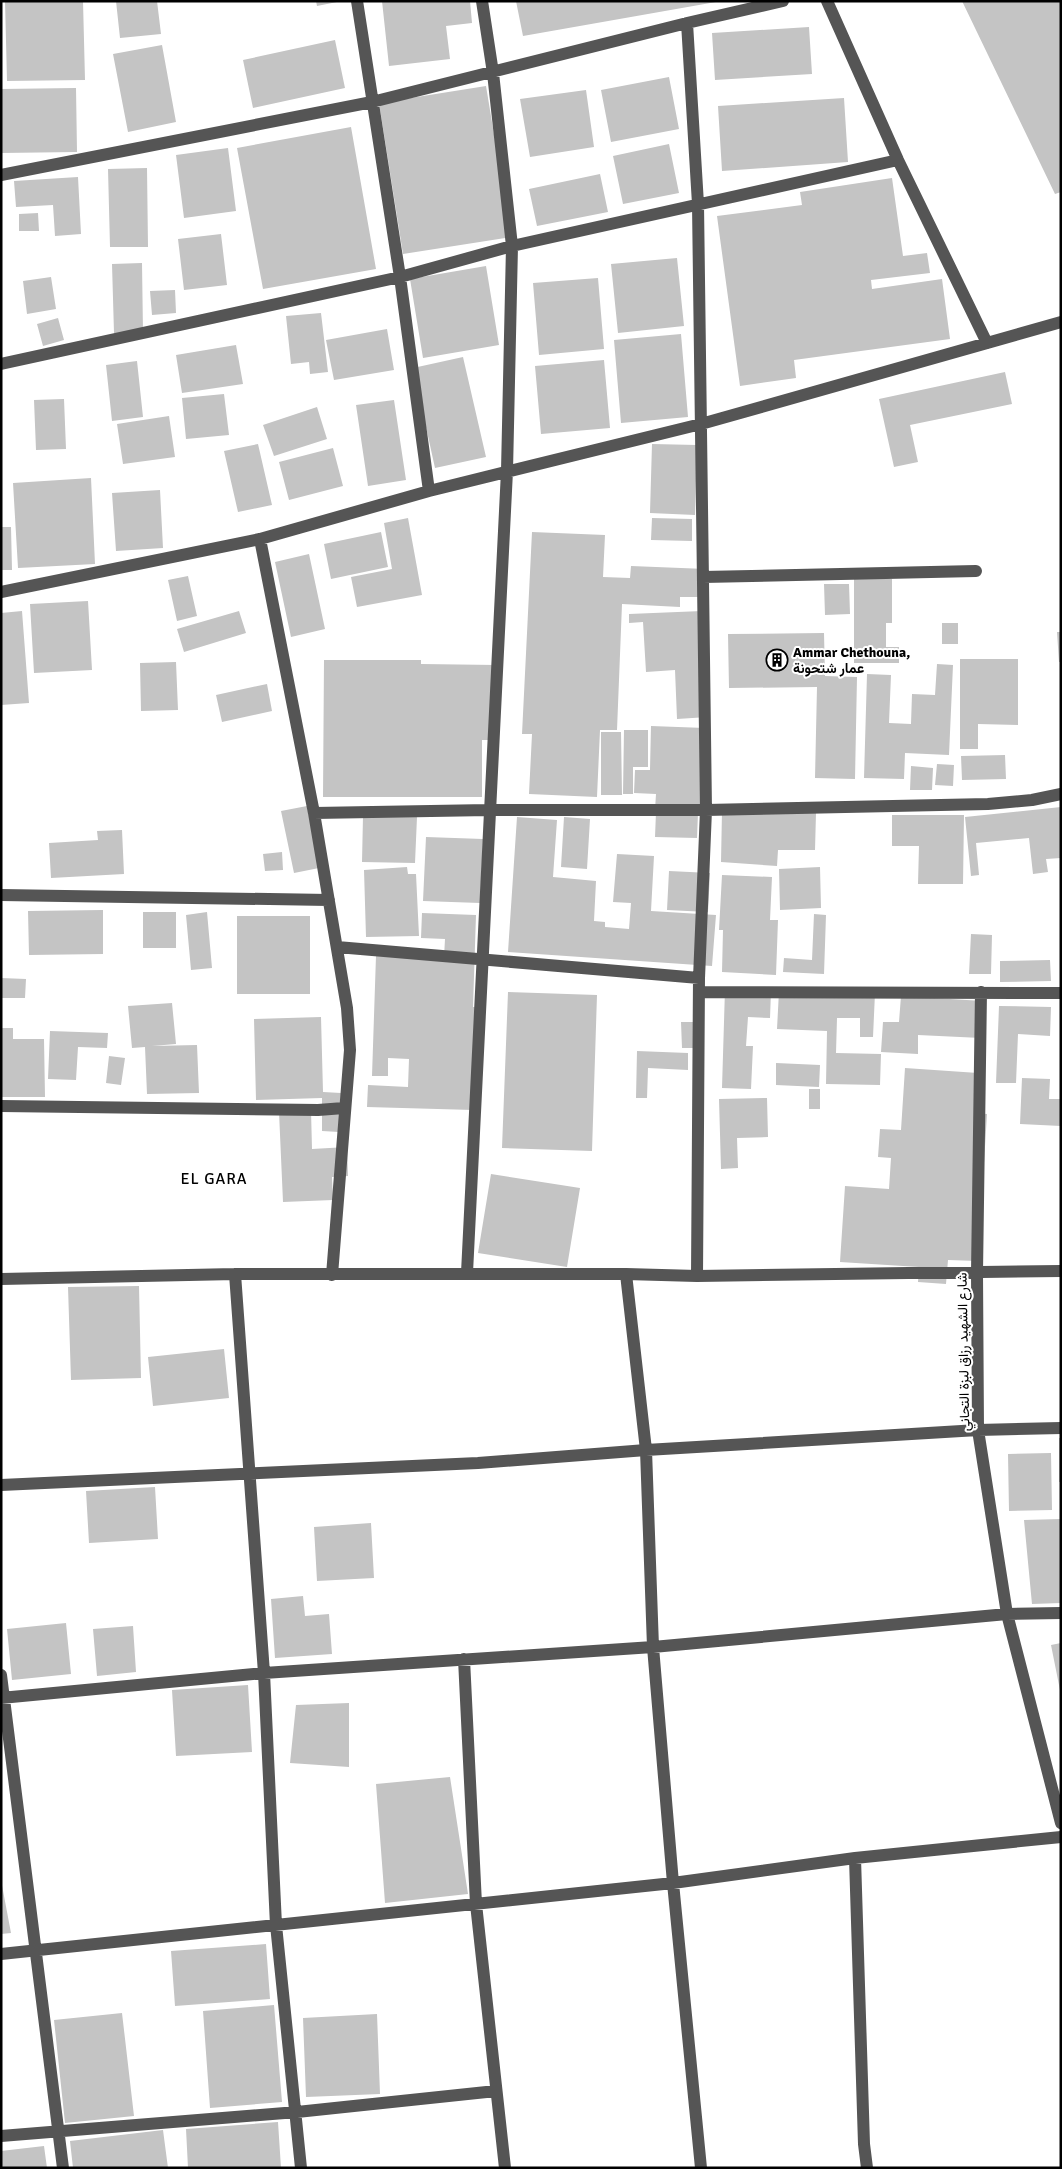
<svg xmlns="http://www.w3.org/2000/svg" width="1062" height="2169" viewBox="0 0 1062 2169" font-family="Signika,Vazirmatn,sans-serif">
<style>
.building{fill:#c4c4c4}
.lines{fill:none;stroke-linecap:round;stroke-linejoin:round}
.minor{stroke:#555;stroke-width:12}
.labels{text-anchor:middle;stroke-width:4;stroke-linejoin:round;paint-order:stroke}
.poi-label{font-size:14px;font-weight:bold;fill:#000;stroke:#fff;text-anchor:start}
.street-label{font-size:14px;fill:#000;stroke:#fff}
.quarter-label{font-size:16px;letter-spacing:1px;fill:#000;stroke:#fff}
</style>
<rect width="100%" height="100%" fill="#fff"/>
<path class="building" d="M5 1H83L85 80 7 81Z
M116 1H157L161 34 120 38Z
M316 1H336L337 2 317 6Z
M382 1H470L472 23 446 26 450 59 389 66Z
M516 1H716V2L523 36Z
M962 1H1061V192L1055 194Z
M809 27 812 74 715 80 712 33Z
M335 40 345 88 253 108 243 60Z
M162 45 176 122 128 132 113 54Z
M669 77 679 129 611 142 601 90Z
M486 86 511 237 403 254 379 103Z
M76 88 77 152 1 153V89Z
M586 90 594 147 530 157 520 99Z
M844 98 848 162 722 171 718 106Z
M351 127 376 269 263 289 237 148Z
M669 144 679 193 623 204 613 156Z
M228 148 236 211 184 218 176 155Z
M147 168 148 247H110L108 169Z
M600 174 608 212 537 226 529 189Z
M78 177 81 234 55 236 53 205 16 207 14 181Z
M892 178 903 256 927 253 930 273 871 280 872 289 942 279 950 339 794 360 796 378 740 386 717 216 802 205 800 192Z
M38 213 39 231H19V214Z
M221 234 227 285 184 290 178 239Z
M677 258 684 326 618 333 611 264Z
M142 263 143 333H114L112 264Z
M486 266 499 345 423 358 410 279Z
M51 277 56 309 27 314 23 281Z
M598 278 604 349 539 355 533 283Z
M175 290 176 313 152 315 150 291Z
M321 313 328 372 310 374 309 362 291 364 286 316Z
M58 318 64 340 43 346 37 324Z
M387 329 394 370 334 380 326 340Z
M681 334 688 417 621 423 614 340Z
M236 345 243 384 182 393 176 355Z
M463 357 486 457 435 468 413 368Z
M604 360 610 428 541 434 535 366Z
M137 361 143 417 112 421 106 365Z
M1005 372 1012 404 910 425 918 462 894 467 879 399Z
M224 394 229 435 186 439 182 398Z
M64 399 66 449 36 450 34 400Z
M394 400 406 480 368 486 356 405Z
M317 407 327 439 274 456 263 425Z
M169 416 175 457 123 464 117 424Z
M258 444 272 505 238 512 224 451Z
M652 444 697 445 695 515 650 513Z
M333 448 343 486 289 500 279 462Z
M91 478 95 564 18 568 13 483Z
M160 490 163 548 116 551 112 493Z
M408 518 422 595 357 607 351 577 392 569 384 523Z
M652 518 692 519V541L651 540Z
M1 527H11L12 570H1Z
M381 532 388 567 331 579 324 544Z
M532 532 605 535 603 577 630 578 631 566 706 569 705 597H680V607L622 604 617 730H600L597 797 529 794 532 734H522Z
M309 554 325 629 291 637 275 562Z
M188 576 197 616 177 621 168 580Z
M854 579H892V623H886V647H899V663H854Z
M824 584H849L850 614 825 615Z
M88 601 92 670 34 673 30 604Z
M22 611 29 703 1 705V613Z
M239 611 246 633 184 652 177 629Z
M702 611 708 717 677 719 675 670 646 672 643 622 629 623V614Z
M942 623H958V644H942Z
M1057 632H1061V662H1059Z
M824 633 825 676 857 677 855 779 815 778 817 687 729 688 728 634Z
M960 659H1018V725L978 724V749H960Z
M324 660H421V664L496 665V740H482V797H323Z
M176 662 178 710 141 711 140 663Z
M937 664 953 665 949 755 905 753 904 779 864 778 867 674 891 675 889 723 911 724 912 694 935 695Z
M267 684 272 711 222 722 216 695Z
M651 726 705 728 703 811 655 810 656 794 634 793 635 770H650Z
M624 730H648V767H633V794H623Z
M601 732H621L622 795H601Z
M1005 755 1006 779 962 780 961 756Z
M937 764 954 765 953 786 935 785Z
M911 766 933 768 932 790H910Z
M307 806 319 868 294 873 281 811Z
M1061 807V858L1046 859 1048 872 1033 874 1029 838 976 843 979 875 971 876 965 817Z
M722 811 816 813 815 850H778L777 866 721 862Z
M656 812 698 813 697 838 655 837Z
M892 815H964L963 884H918L919 846H892Z
M363 816 417 817 415 863 362 862Z
M517 817 557 820 553 877 596 881 594 921 605 922V927L629 929 631 903 613 902 617 854 654 856 651 911 716 915 712 966 508 952Z
M564 817 590 819 587 869 561 867Z
M122 830 124 874 51 878 49 843 98 840 97 831Z
M426 837 483 839 480 903 423 901Z
M282 852 283 870 265 871 263 854Z
M407 867 408 874H416L419 936 366 937 364 870Z
M820 867 821 908 780 910 779 869Z
M669 871 710 873 708 912 667 910Z
M722 875 772 877 770 920H778L776 975 722 972 723 930H719Z
M103 910V954L29 955 28 911Z
M143 912H176V948H143Z
M207 912 212 968 191 970 186 915Z
M422 913 476 915 473 1007H477L473 1110 367 1107 368 1085 408 1087 409 1059 388 1058V1076H372L376 956 444 957 445 939 421 938Z
M814 914 826 915 824 974 783 972 784 958 812 960Z
M237 916H310V994H237Z
M971 934 992 935 991 974H969Z
M1050 960 1051 981 1000 982V961Z
M1 978 26 979 25 998H1Z
M725 989 771 991 770 1018 748 1017 746 1046H753L751 1089 722 1088Z
M779 991 875 993 873 1037H860V1018H837L836 1053 881 1054 880 1085 826 1084 827 1031 777 1029Z
M508 992 597 995 592 1151 502 1148Z
M901 996 983 1001 981 1038 918 1035V1054L881 1052 883 1022H899Z
M172 1003 176 1044 152 1046 197 1045 199 1093 147 1094 145 1047 132 1048 128 1006Z
M999 1006 1051 1007 1050 1036 1018 1034 1016 1083H996Z
M321 1017 323 1092 341 1093 339 1132 322 1131V1098L256 1100 254 1019Z
M681 1022H701L702 1048H682Z
M1 1028H13V1039H44L45 1097H1Z
M50 1031 108 1033 107 1048 78 1047 76 1080 48 1079Z
M637 1051 688 1053V1070L648 1068 647 1098H636Z
M109 1056 125 1058 121 1085 106 1083Z
M776 1063 820 1065 819 1087 776 1085Z
M905 1068 978 1073 976 1113 987 1114 978 1261 948 1260 946 1284 918 1282 919 1267 840 1262 845 1186 889 1189 891 1158 878 1157 880 1129 901 1130Z
M1022 1078 1050 1079 1049 1099H1061V1126L1020 1124Z
M809 1089H820V1109H809Z
M767 1098 768 1137 737 1138 738 1168 721 1169 719 1099Z
M311 1110 312 1149 347 1147 348 1176 332 1177 333 1200 283 1202 279 1112Z
M491 1174 580 1188 567 1267 478 1253Z
M139 1286 141 1378 71 1380 68 1287Z
M224 1349 229 1398 153 1406 148 1357Z
M1059 1438H1061V1482H1059Z
M1051 1453 1052 1510 1009 1511 1008 1454Z
M155 1487 158 1539 89 1543 86 1491Z
M1061 1519V1603L1032 1604 1024 1520Z
M371 1523 374 1578 317 1581 314 1527Z
M303 1596 305 1616 329 1614 332 1654 275 1658 271 1599Z
M66 1623 71 1674 12 1680 7 1629Z
M133 1626 136 1672 97 1676 93 1629Z
M1061 1643V1690H1060L1051 1645Z
M248 1685 252 1752 176 1756 172 1690Z
M349 1703V1767L290 1763 296 1705Z
M450 1777 468 1894 385 1903 376 1784Z
M1 1880 11 1933 1 1934Z
M266 1944 270 1999 175 2006 171 1951Z
M274 2005 282 2102 210 2108 203 2011Z
M122 2013 134 2116 65 2123 54 2020Z
M377 2014 380 2094 306 2097 303 2018Z
M278 2122 281 2168H188L186 2129Z
M163 2130 168 2168H73L70 2141Z
M44 2146 47 2168H1V2151Z"/>
<g class="lines">
<path class="minor" d="M357 1 400 277 429 491
M827 1 898 160 987 343
M687 23 698 204 706 810 699 978 697 1276
M1 175 372 102 687 23 783 1
M1 364 400 277 512 246 898 160
M260 539 314 813 347 1008 350 1050 332 1275
M703 577 976 571
M1 592 260 539 429 491 701 424 1061 322
M314 813 489 810H706L988 804 1032 800 1061 794
M1 895 329 900
M337 947 699 978
M699 992 1061 993
M981 992 977 1273 978 1430 1007 1614 1061 1823
M1 1106 318 1110 344 1108
M467 1273 507 471 512 246 493 73 482 1
M235 1274 264 1673 276 1925 301 2168
M626 1274 646 1450 653 1647 673 1883 701 2168
M1 1279 235 1274H626L697 1276 1061 1271
M1 1485 478 1463 646 1450 978 1430 1061 1428
M464 1659 476 1904 505 2168
M1 1675 63 2168
M1 1698 264 1673 653 1647 1007 1614 1061 1613
M855 1858 864 2144 867 2168
M1 1954 673 1883 855 1858 1061 1837
M1 2136 297 2112 496 2091"/>
</g>
<defs>
<g id="building-ring" transform="scale(1.125)"><circle r="9.5" fill="#fff" stroke="#000" stroke-width="1.5"/><path d="M-4-6H4V6H1V3H-1V6H-4ZM-2.5-4.3h1.7v1.8h-1.7ZM.8-4.3h1.7v1.8H.8ZM-2.5-1h1.7V.8h-1.7ZM.8-1h1.7V.8H.8Z" fill="#000"/></g>
</defs>
<g fill-rule="evenodd">
<use href="#building-ring" x="777" y="660"/>
</g>
<g class="labels">
<g class="poi-label">
<text x="793" y="657">Ammar Chethouna,<tspan x="793" dy="16">عمار شتحونة</tspan></text>
</g>
<g class="street-label">
<text transform="translate(963 1352) rotate(-91)" y="5">شارع الشهيد رزاق لبزة التجاني</text>
</g>
<g class="quarter-label">
<text x="214" y="1184">EL GARA</text>
</g>
</g>
<rect width="1062" height="2169" fill="none" stroke="#000000" stroke-width="5"/>
</svg>
